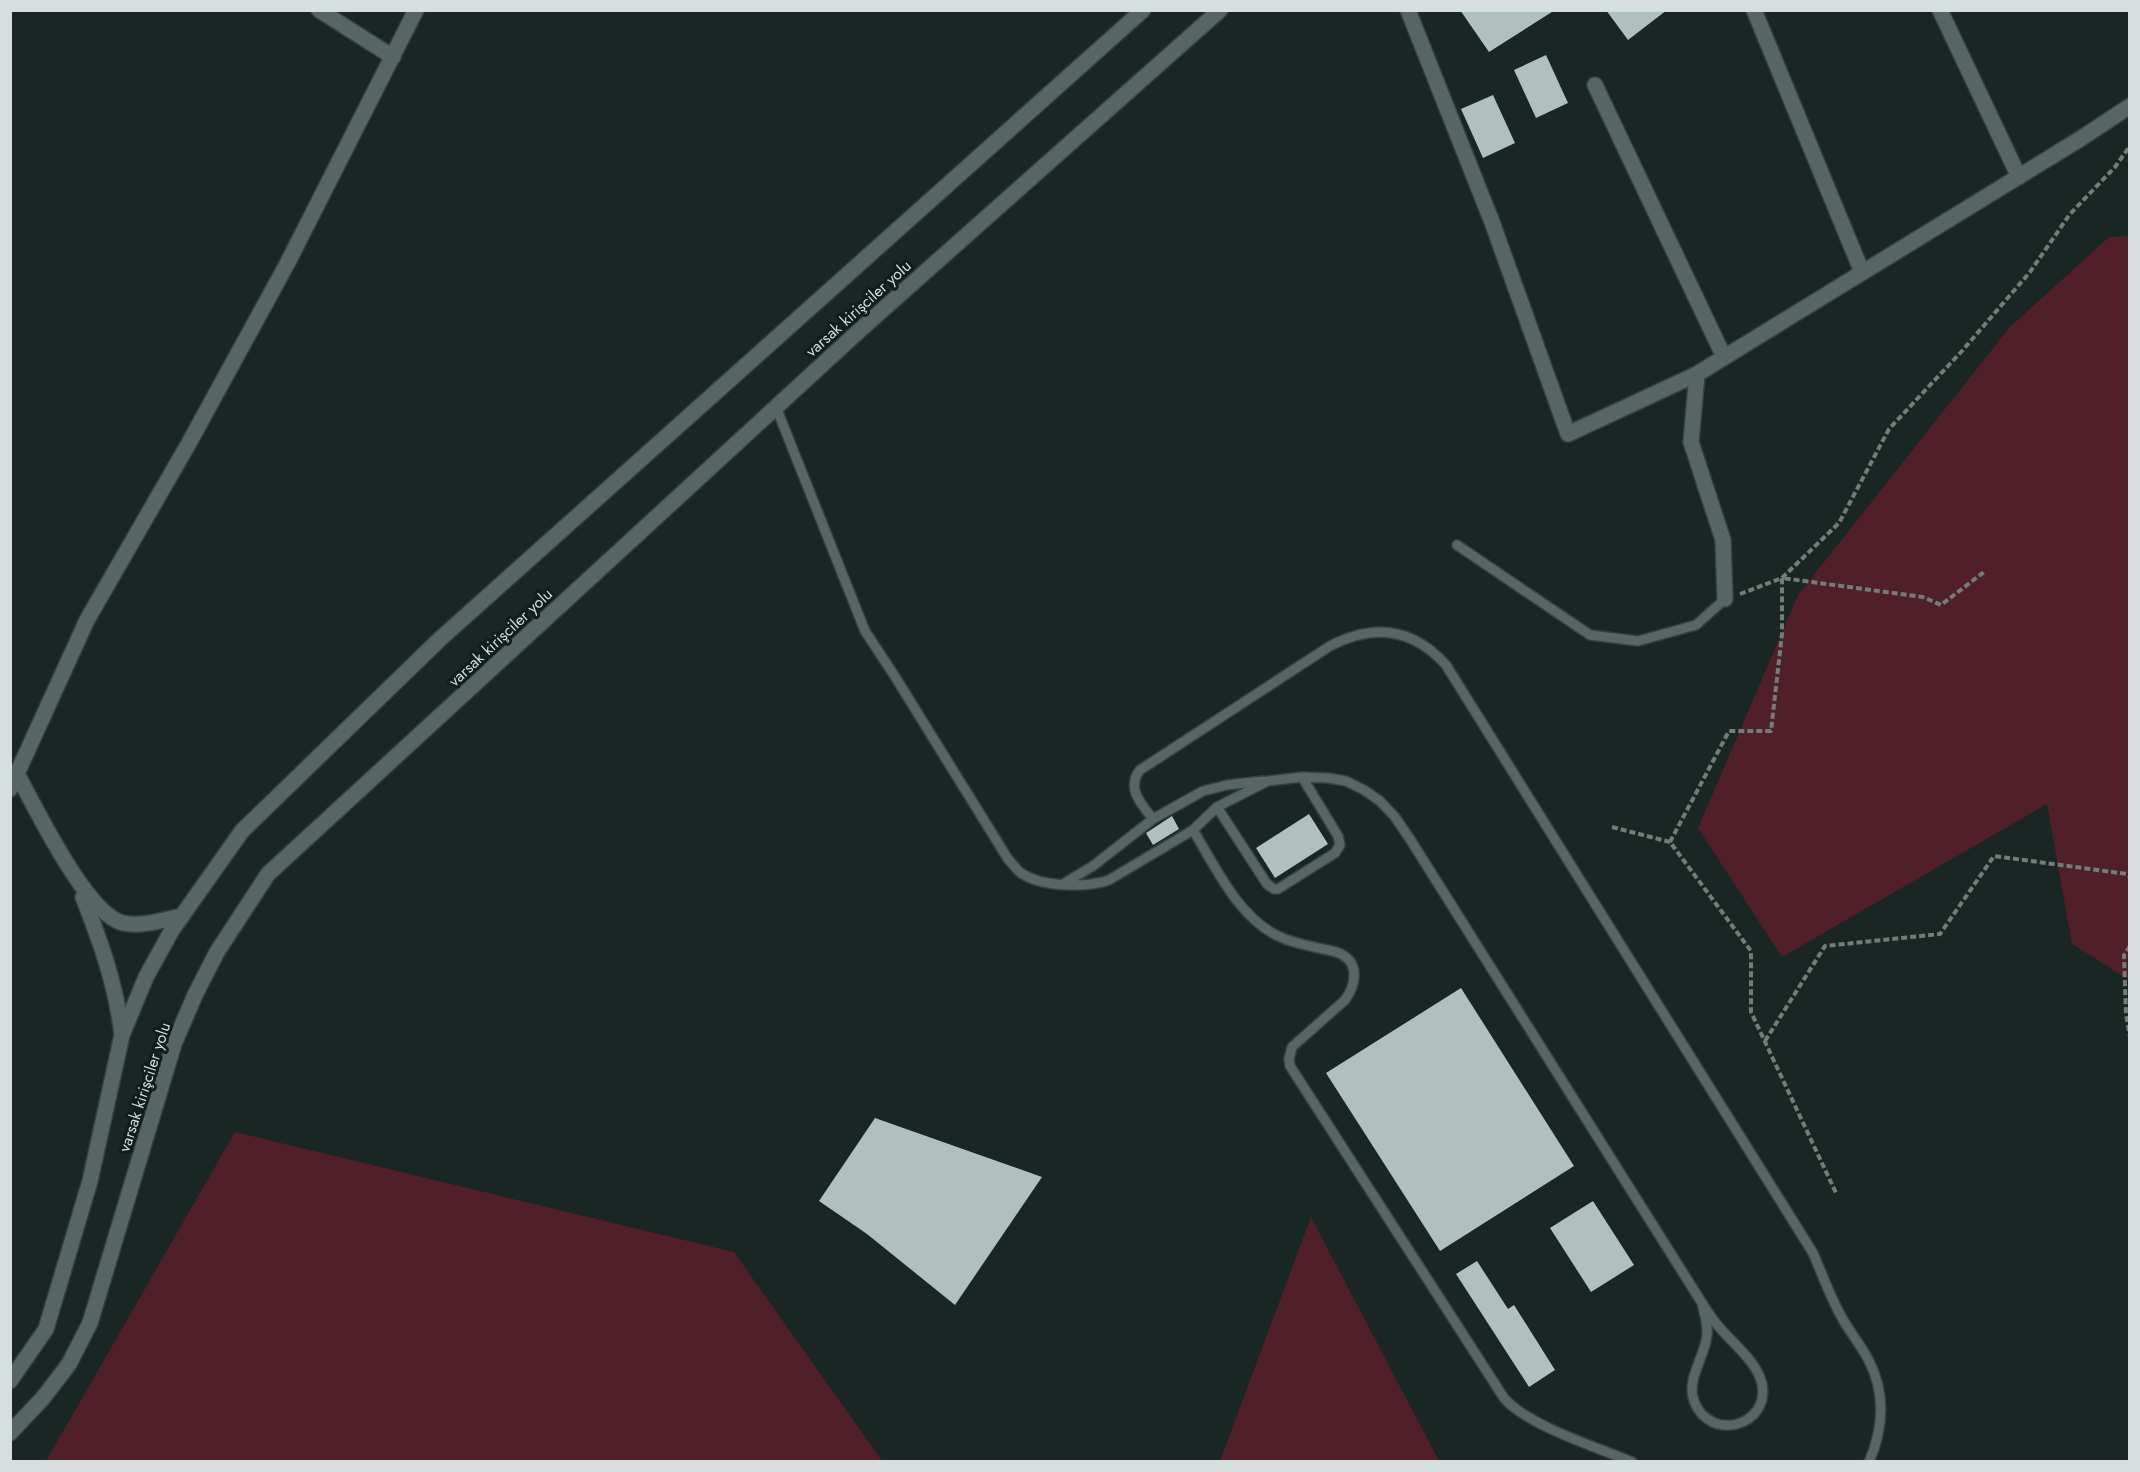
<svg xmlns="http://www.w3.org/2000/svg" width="2140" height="1472" viewBox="0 0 2140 1472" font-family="Jost,sans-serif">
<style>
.green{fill:#511f29}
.building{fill:#b0c0bc}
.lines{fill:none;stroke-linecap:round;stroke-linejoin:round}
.lane-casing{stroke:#36413f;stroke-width:12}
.street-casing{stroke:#36413f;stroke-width:18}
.secondary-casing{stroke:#36413f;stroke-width:18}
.path{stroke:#727d7a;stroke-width:4;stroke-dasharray:6 3;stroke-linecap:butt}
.lane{stroke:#586663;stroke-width:9}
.street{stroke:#586663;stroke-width:15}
.secondary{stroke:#586663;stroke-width:15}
.labels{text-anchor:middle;stroke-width:6;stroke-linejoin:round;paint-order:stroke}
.street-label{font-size:16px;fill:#d6dfdd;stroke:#101d1a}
</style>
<rect width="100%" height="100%" fill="#192623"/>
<path class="green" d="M2129 236V980L2072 944 2047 804 1782 957 1698 828 1798 595 2009 328 2109 237Z
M235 1132 734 1252 882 1461H46Z
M1311 1217 1439 1461H1220Z"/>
<path class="building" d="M1460 10H1555L1489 52Z
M1606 10H1667L1628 40Z
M1546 55 1568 103 1536 118 1514 70Z
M1493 95 1515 143 1483 158 1461 109Z
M1309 814 1328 844 1275 878 1256 848Z
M1172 816 1179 829 1153 845 1146 833Z
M1461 988 1574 1166 1440 1251 1326 1073Z
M875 1118 1042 1177 955 1305 867 1234 819 1201Z
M1593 1201 1634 1265 1591 1292 1550 1228Z
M1477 1261 1508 1309 1514 1305 1555 1370 1529 1387 1456 1274Z"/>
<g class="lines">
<g class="lane-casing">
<path id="lane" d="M776 407 865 631 894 675 1008 859C1012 863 1016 869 1021 873 1041 887 1087 888 1109 880L1193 830 1217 807 1268 781 1302 777 1328 778 1346 781 1364 790 1380 801 1395 817 1410 839 1702 1303C1706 1309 1710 1316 1715 1322 1729 1341 1757 1360 1762 1384 1770 1426 1710 1443 1694 1401 1686 1379 1705 1357 1707 1335 1708 1324 1704 1313 1702 1303
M1457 545 1590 635 1638 641 1696 625 1725 599
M1217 807 1267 884 1274 889H1278L1335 853 1340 845 1338 836 1302 777
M1153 819C1141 804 1126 788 1140 770L1330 646C1374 623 1413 628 1446 665L1813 1253C1822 1274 1830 1296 1841 1316 1849 1331 1860 1344 1868 1359 1886 1393 1884 1427 1869 1462
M1193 830C1215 866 1238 917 1278 936 1296 945 1317 947 1336 952 1360 960 1357 983 1345 1000L1292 1047 1289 1059 1290 1066 1504 1398C1528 1426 1597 1447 1632 1462
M1063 884 1093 866 1153 819 1203 791 1227 785 1263 781"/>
</g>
<g class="street-casing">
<path id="street" d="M319 10 393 57
M1408 10 1492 222 1568 434 1697 374 2080 139 2130 106
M1754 10 1862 272
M1940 10 2019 177
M1595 85 1724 357
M1697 374 1691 442 1723 540 1725 599
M17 774C36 808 86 914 123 923 142 927 163 920 182 916
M10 789 87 620 189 443 287 264 416 10
M83 897C101 943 116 985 122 1035"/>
</g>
<g class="secondary-casing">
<path id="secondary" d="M10 1381 46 1329 90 1181 122 1035 146 977 172 930 242 831 440 639 1143 10
M10 1433 43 1398 69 1364 90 1323 174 1044 195 995 217 952 268 874 861 329 1220 10"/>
</g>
<path class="path" d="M1740 594 1782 578 1839 523 1889 429 1962 351 2030 272 2070 214 2115 167 2130 146
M1612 827 1670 842 1751 951V1012L1836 1193
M1670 842 1729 731H1771L1782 634V578L1923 597 1941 605 1984 572
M2130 946 2124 955 2126 1014 2130 1037
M1765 1041 1825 946 1940 934 1994 856 2127 874 2130 877"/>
<use href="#lane" class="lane"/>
<use href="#street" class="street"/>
<use href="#secondary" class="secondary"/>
</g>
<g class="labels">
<g class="street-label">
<text transform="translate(858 308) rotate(-42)" y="6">varsak kirişciler yolu</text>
<text transform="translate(500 637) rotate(-43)" y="6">varsak kirişciler yolu</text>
<text transform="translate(144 1087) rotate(-72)" y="6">varsak kirişciler yolu</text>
</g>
</g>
<rect width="2140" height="1472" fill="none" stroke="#d6dfdd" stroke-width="24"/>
</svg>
